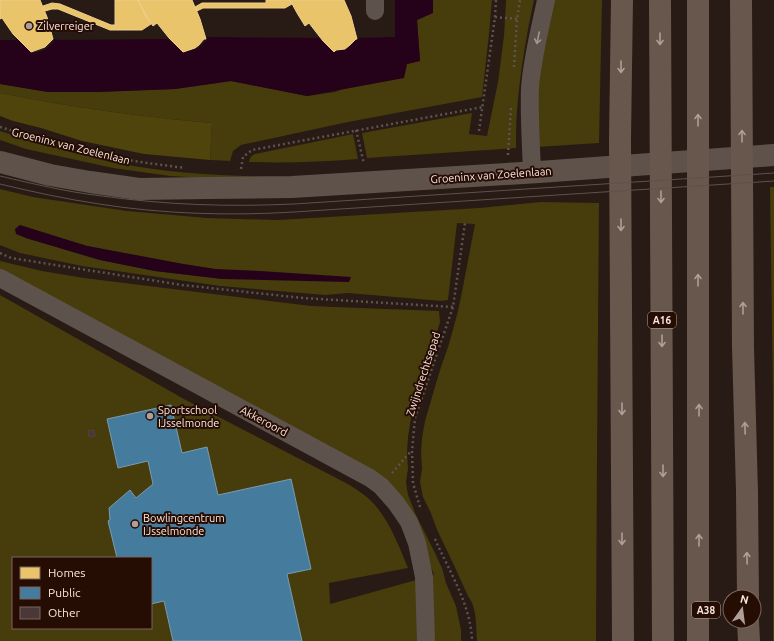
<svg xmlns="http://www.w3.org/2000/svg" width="774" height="641" viewBox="0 0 774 641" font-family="Ubuntu,sans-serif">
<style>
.green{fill:#463c0c;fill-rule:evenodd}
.forest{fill:#4f440c}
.water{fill:#250219}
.homes{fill:#e9c46a;stroke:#eece8d}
.public{fill:#457b9d;stroke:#7b9bb1}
.building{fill:#4a3837;stroke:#504341}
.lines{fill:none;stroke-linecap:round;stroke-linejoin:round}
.path{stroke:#5e534f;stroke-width:2.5;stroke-dasharray:2 3;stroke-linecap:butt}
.minor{stroke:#5e524d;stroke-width:18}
.major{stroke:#5f524a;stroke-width:22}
.highway{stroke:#67574c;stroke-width:22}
.tram{stroke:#5e524e;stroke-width:1}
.oneway{stroke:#a4958f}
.oneway2{stroke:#b09f96}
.poi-dot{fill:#b09f99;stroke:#260d04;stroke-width:1.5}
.labels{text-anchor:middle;stroke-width:4;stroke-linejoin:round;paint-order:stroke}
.shield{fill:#260d04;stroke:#baa69e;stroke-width:1}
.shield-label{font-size:10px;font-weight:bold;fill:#fae7e0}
.poi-label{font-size:11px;fill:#fae7e0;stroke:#260d04;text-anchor:start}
.street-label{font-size:11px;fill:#fae7e0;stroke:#260d04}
</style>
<rect width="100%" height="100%" fill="#281a14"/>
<path class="green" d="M433 0H492L489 34 482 97 348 122 241 145 233 151 230 161 210 160 212 123C141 117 70 107 0 93V84L48 92H96L175 89 231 81 307 96 335 92 407 64 420 61 417 20 432 13Z
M506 0H534C526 37 520 73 517 111 516 123 516 135 516 148L367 158 362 133 472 113 469 134 487 136 498 82 504 36Z
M554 0H602L599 143 537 147V117L540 70Z
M0 131C39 143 78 155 118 163 172 174 228 176 284 177L235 180 170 176 113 168 26 149 0 140Z
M353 134 358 159C322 162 286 163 249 162 250 158 251 156 255 154Z
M770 187H774V641H773V399Z
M0 189 33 197 127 211 207 218 278 220 479 208 541 202 599 203 597 457 596 641H477C476 627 477 607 468 596L452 561 438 532 430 511 423 497 420 482 422 468 421 453 422 438 425 421 440 370 449 344 458 311 462 292 475 224 457 223 448 300 442 301 348 293 325 295 220 286 82 266 20 253 0 245ZM20 226 87 246 183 264 215 269 223 279 155 271 100 260 26 238 16 233Z
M0 261 42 271 84 278 311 306 439 311 440 322 411 418 408 437 407 453 408 469 406 482 408 495 416 515 435 553 442 568 446 583 456 606 461 630V641H0V295L184 399 344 482C355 488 366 495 374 504 390 522 399 546 408 568L329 583 330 604 434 575 427 556 397 497 0 280ZM13 558H151V628H13Z"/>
<path class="forest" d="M0 93C70 107 141 117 212 123L210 160 144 154 82 141 41 128 13 121 0 116Z"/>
<path class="water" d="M395 0H433V13L417 20 420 61 407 64 404 78 307 96 231 81 175 89 96 92H48L0 84V40H16L17 38 32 53C43 52 47 49 54 41V39L59 40 166 39 169 40 184 53C193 49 197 51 205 41L206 40 207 37 321 38 335 52C343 49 350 48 356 40H358L357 38 395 37Z
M20 225 87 246 183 264 215 269 260 271 351 277 349 282 223 279 155 271 100 260 26 238 16 234 15 229Z"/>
<path class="homes" d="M0 0H40L47 17 53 39 45 47 31 52 13 34 2 18 0 19Z
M115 0H138L151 24 142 30H110L58 9H52L45 11 43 6 52 3 60 4 111 25H115Z
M138 0H192L200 19 206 39H204L199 45 195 48 183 52 169 38 157 23 153 26 145 15Z
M266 0H290L292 4 285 8H203L197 11 195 7 202 3H266Z
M290 0H344L351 16 357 39H356L350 45 345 49 336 50 334 52 323 41 309 23 305 26 297 13Z"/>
<path class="public" d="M171 405 182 453 207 447 218 495 291 479 311 569 287 574 302 641H173L164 601 151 604V558H117L108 521 110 520 109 508 130 490 136 498 153 484 148 461 118 468 107 419Z"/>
<path class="building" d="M94 430 95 436 89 437 88 431Z"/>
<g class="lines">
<path class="path" d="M495 17 517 19
M514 67 517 19 520 0
M0 127C33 137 66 148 100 155 128 161 156 164 185 168
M356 130 364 164
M479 131 495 17 496 0
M508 155 511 108
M241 169 243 157 252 150 483 107
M0 253 11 258 182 285 303 298 453 307
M392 473 411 451
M420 507 413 483 412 451 415 418 453 307 465 223
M435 539C449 571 471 605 472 641"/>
<path class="minor" d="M375 11V0
M532 172C531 144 529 116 530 88 532 59 540 29 546 0
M0 278 370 478 381 486 396 503 409 522 417 543 424 577 426 641"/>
<path class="major" d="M0 162 50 175 90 182 139 189 207 188 292 187 539 172 774 155"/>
<path class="highway" d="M622 0 620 139 623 641
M660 0 663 641
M698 0V641
M741 0 743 347 747 492 748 597
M748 621 749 641"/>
<path class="tram" d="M0 176C34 184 67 192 102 196 166 205 229 207 294 204L774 173
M0 184C33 192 66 199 99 204 163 214 229 216 294 212L774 181"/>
</g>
<defs><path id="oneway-shaft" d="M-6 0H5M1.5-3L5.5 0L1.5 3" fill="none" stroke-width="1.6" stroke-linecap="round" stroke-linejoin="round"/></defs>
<use class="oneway" href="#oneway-shaft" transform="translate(538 38) rotate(102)"/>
<g class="oneway2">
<use href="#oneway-shaft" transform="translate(660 39) rotate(90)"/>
<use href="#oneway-shaft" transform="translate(621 67) rotate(90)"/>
<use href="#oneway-shaft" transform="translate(698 120) rotate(-90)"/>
<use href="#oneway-shaft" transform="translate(742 136) rotate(-90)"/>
<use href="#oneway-shaft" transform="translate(661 197) rotate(90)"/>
<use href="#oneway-shaft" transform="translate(621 225) rotate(90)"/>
<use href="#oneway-shaft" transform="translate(698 280) rotate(-90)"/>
<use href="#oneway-shaft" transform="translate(743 308) rotate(-90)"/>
<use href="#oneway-shaft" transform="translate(662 341) rotate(90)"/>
<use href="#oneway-shaft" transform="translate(622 409) rotate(90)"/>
<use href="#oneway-shaft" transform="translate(699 410) rotate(-90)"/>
<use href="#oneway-shaft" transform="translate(745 428) rotate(-92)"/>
<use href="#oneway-shaft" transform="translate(663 471) rotate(90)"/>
<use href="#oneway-shaft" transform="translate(622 539) rotate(90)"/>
<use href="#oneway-shaft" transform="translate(699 540) rotate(-90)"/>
<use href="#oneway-shaft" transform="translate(747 558) rotate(-91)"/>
</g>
<g class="poi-dot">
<circle cx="29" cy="26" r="4"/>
<circle cx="150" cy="416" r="4"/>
<circle cx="135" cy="524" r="4"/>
</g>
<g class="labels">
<g class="shield">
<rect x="648" y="312" width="28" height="16" rx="3"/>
<rect x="692" y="602" width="28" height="16" rx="3"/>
</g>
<g class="shield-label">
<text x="662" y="324">A16</text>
<text x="706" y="614">A38</text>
</g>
<g class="poi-label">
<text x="37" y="30">Zilverreiger</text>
<text x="158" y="414">Sportschool<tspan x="158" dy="13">IJsselmonde</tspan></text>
<text x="143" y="522">Bowlingcentrum<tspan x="143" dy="13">IJsselmonde</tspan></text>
</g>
<g class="street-label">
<text transform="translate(71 146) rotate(14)" y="4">Groeninx van Zoelenlaan</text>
<text transform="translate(491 175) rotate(-4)" y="4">Groeninx van Zoelenlaan</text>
<text transform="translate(423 374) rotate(-72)" y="4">Zwijndrechtsepad</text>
<text transform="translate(264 421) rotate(28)" y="4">Akkeroord</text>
</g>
</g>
<rect x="12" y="557" width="140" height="72" fill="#260d04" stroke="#7b645c"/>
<rect x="20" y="567" width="20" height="12" fill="#e9c46a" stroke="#7b645c"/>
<text x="48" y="577" font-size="12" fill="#fae7e0">Homes</text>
<rect x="20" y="587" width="20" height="12" fill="#457b9d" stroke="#7b645c"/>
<text x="48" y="597" font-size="12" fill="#fae7e0">Public</text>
<rect x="20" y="607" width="20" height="12" fill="#4a3837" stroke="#7b645c"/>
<text x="48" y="617" font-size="12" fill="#fae7e0">Other</text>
<g transform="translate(742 609) rotate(14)"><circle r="19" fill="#260d04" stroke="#7b645c"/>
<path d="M0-3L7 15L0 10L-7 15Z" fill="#b09f99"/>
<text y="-6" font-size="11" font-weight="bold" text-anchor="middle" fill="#fae7e0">N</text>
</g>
</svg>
